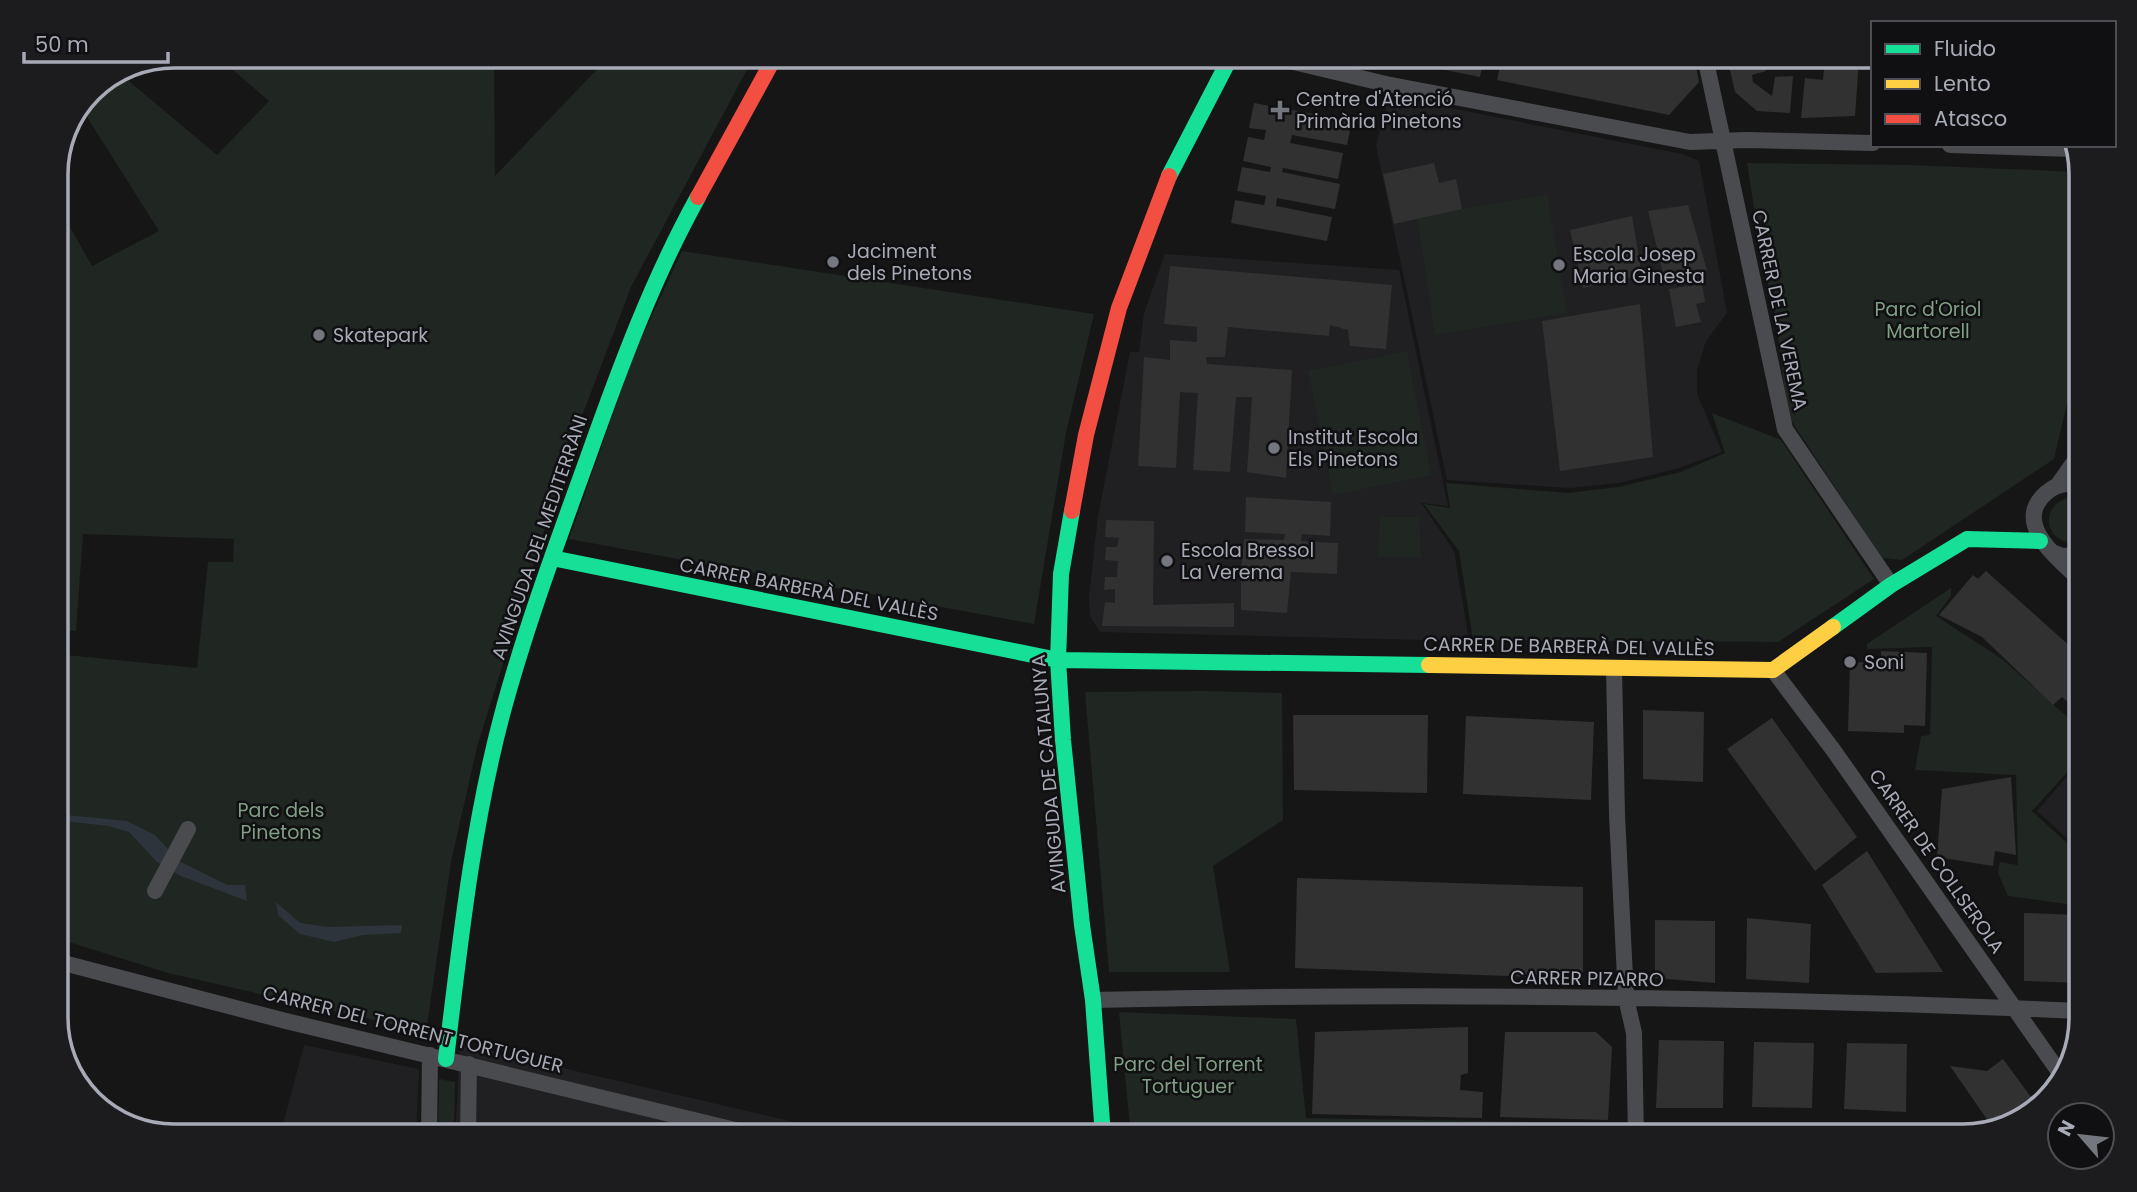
<svg xmlns="http://www.w3.org/2000/svg" width="2137" height="1192" viewBox="0 0 2137 1192" font-family="Poppins,sans-serif">
<style>
.built{fill:#202022}
.green{fill:#202621}
.water{fill:#2e343b}
.building{fill:#313132}
.lines{fill:none;stroke-linecap:round;stroke-linejoin:round}
.street{stroke:#4a4b4f;stroke-width:16}
.fast{stroke:#16e098;stroke-width:16}
.slow{stroke:#ffcf43;stroke-width:16}
.jam{stroke:#f24e42;stroke-width:16}
.poi-dot{fill:#75777e;stroke:#101012;stroke-width:2.5}
.labels{text-anchor:middle;stroke-width:5;stroke-linejoin:round;paint-order:stroke}
.poi-label{font-size:19px;fill:#a8abb6;stroke:#101012;text-anchor:start}
.park-label{font-size:19px;fill:#819f85;stroke:#101012}
.street-label{font-size:19px;fill:#a8abb6;stroke:#101012}
.rim{fill:none;stroke:#a8abb6;stroke-width:3.5}
</style>
<rect width="100%" height="100%" fill="#161616"/>
<path class="built" d="M1389 96 1682 154 1699 161 1727 313 1706 341 1697 370V394L1722 452 1679 468 1619 483 1570 488 1447 480 1376 146Z
M1165 254 1399 270 1448 506 1421 503 1454 551 1469 641 1100 632 1090 616 1089 597 1098 516 1130 352H1139L1144 313Z
M2080 762H2081V851L2037 811Z
M460 1044 854 1136H455Z
M304 1045 419 1069 416 1136H280Z"/>
<path class="green" d="M751 62 631 287 571 445 477 747 451 862 426 1032 168 973 56 938V654L197 668 208 562H233L234 539 83 534 76 631 56 630V202L92 266 159 231 82 109 91 90 118 72 217 155 269 101 226 64 494 63 495 176 603 63Z
M1747 163 1911 165 2081 172V317L2071 387 2054 459 1902 560 1882 558 1788 416 1773 298 1765 277Z
M1547 194 1567 313 1435 335 1417 217Z
M682 251 1094 314 1066 433 1034 624 569 539 634 354Z
M1407 351 1431 475 1333 495 1308 371Z
M1712 413 1781 440 1874 579 1778 642 1473 640 1459 551 1424 504 1450 508 1446 483 1568 493 1618 487 1681 472 1725 453Z
M2067 498 2081 500V540C2049 551 2035 509 2067 498Z
M1380 517H1419L1421 558 1378 557Z
M1951 588V596L1936 616 2002 659 2081 729V757L2032 811 2081 856V906L2008 896 1998 873 2000 862 2018 865 2016 775 1915 770 1921 736 1930 735 1932 647 1867 649V644Z
M1203 691 1282 693 1283 820 1213 866 1230 972H1109L1085 692Z
M1119 1012 1296 1019 1306 1118 1649 1124 1729 1130 1749 1136H1131Z
M439 1079 455 1082 454 1136H438Z"/>
<path class="water" d="M56 814 127 821 155 835 179 861 227 885H245L247 901 181 876 157 862 129 832 108 826 56 820Z
M276 902 300 923 329 927 402 925 401 933 363 935 334 942 300 934 278 915Z"/>
<path class="building" d="M1653 57H1694L1699 82 1669 115 1497 80 1502 58H1618L1655 66Z
M1727 57H1763L1766 71 1752 75 1753 82 1772 96 1775 77 1793 76 1790 113 1757 111 1735 92Z
M1825 57 1859 59 1855 116 1801 118 1805 78 1823 80Z
M1484 58 1480 77 1396 60V59Z
M1254 103 1352 121 1347 145 1292 135 1290 143 1343 153 1338 179 1283 168 1282 172 1340 184 1335 209 1277 198 1276 206 1332 217 1327 241 1231 223 1235 200 1264 205 1266 196 1237 191 1242 167 1270 172 1271 167 1243 161 1248 137 1264 140 1266 130 1249 128Z
M1434 163 1439 183 1456 179 1462 209 1394 224 1383 174Z
M1688 205 1707 270 1664 277 1648 211Z
M1632 216 1642 275 1583 288 1570 230Z
M1170 266 1392 285 1386 349 1350 346 1348 330 1330 325 1329 336 1228 327 1225 357H1206L1207 364 1292 370 1286 478 1247 472 1252 397H1236L1230 472 1193 470 1198 393 1180 392 1176 468 1138 466 1144 357 1170 360V340L1197 342V327L1164 324Z
M1702 284 1705 302 1696 304 1701 322 1676 327 1669 289Z
M1640 304 1653 457 1560 471 1542 321Z
M1246 497 1331 502 1330 536 1302 534 1301 541 1338 543 1337 574 1291 572 1287 613 1241 610V579L1280 580V573H1241L1244 539 1284 540 1285 534 1245 532Z
M1106 520 1154 521 1153 605 1234 603V627L1102 626 1105 602 1115 603V589L1104 590 1105 577H1117L1118 561 1105 560 1106 547H1117L1119 538 1105 537Z
M1986 571 2081 656V714L2062 697 2053 705 1982 637 1939 615 1973 575 1978 579Z
M1881 651 1927 653 1925 726 1904 725V733L1848 731 1850 662 1881 663Z
M1643 710 1704 712 1703 782 1643 779Z
M1293 715H1428L1427 793 1294 790Z
M1466 716 1594 722 1591 800 1463 794Z
M1772 718 1857 837 1815 871 1727 749Z
M2011 777 2016 855 1995 851 1993 866 1937 857 1942 789Z
M1867 851 1943 972 1876 973 1822 885Z
M1297 878 1583 887V979L1295 968Z
M2024 913 2081 915V983L2024 981Z
M1747 918 1811 924 1809 983 1746 979Z
M1655 920 1715 921V983L1655 978Z
M1468 1027V1073L1461 1075 1460 1090 1483 1092 1482 1118 1312 1114 1315 1032Z
M1505 1032H1596L1612 1047 1608 1120 1500 1117Z
M1659 1040 1724 1041 1723 1108H1656Z
M1754 1042 1814 1043 1812 1108 1752 1107Z
M1847 1043 1907 1044 1906 1112 1844 1109Z
M2003 1059 2037 1105 2022 1120 1993 1128 1950 1066 1987 1071Z"/>
<g class="lines">
<path class="street" d="M1705 57 1785 429 1891 585
M1281 59 1386 84 1690 142 1746 140 1873 143
M1950 145 2075 149
M2081 485C2068 482 2056 484 2046 493 2011 524 2060 560 2081 581
M2057 486 2081 452
M2052 552 2062 556 2081 555
M1614 668 1617 815 1626 998 1634 1033 1636 1136
M1773 670 1834 751 2064 1079
M155 891 188 829
M56 961 286 1021 760 1136
M1093 1000C1422 992 1752 997 2081 1011
M429 1136 430 1055
M468 1136 469 1064"/>
<path class="fast" d="M1169 176 1229 60
M1072 511 1061 574 1058 660 1063 740 1082 925 1093 1000 1103 1136
M552 558 1058 660 1429 665
M1833 627 1891 585 1967 539 2040 541
M446 1059C460 944 472 828 502 715 525 629 557 543 587 460 619 370 652 280 698 197"/>
<path class="slow" d="M1429 665 1773 670 1833 627"/>
<path class="jam" d="M698 197 772 62
M1072 511 1086 435 1119 308 1169 176"/>
</g>
<g class="poi-dot">
<path d="M1276.5 99.5h7v7h7v7h-7v7h-7v-7h-7v-7h7z"/>
<circle cx="833" cy="262" r="7"/>
<circle cx="1559" cy="265" r="7"/>
<circle cx="319" cy="335" r="7"/>
<circle cx="1274" cy="448" r="7"/>
<circle cx="1167" cy="561" r="7"/>
<circle cx="1850" cy="662" r="7"/>
</g>
<g class="labels">
<g class="poi-label">
<text x="1296" y="106">Centre d'Atenció<tspan x="1296" dy="22">Primària Pinetons</tspan></text>
<text x="847" y="258">Jaciment<tspan x="847" dy="22">dels Pinetons</tspan></text>
<text x="1573" y="261">Escola Josep<tspan x="1573" dy="22">Maria Ginesta</tspan></text>
<text x="333" y="342">Skatepark</text>
<text x="1288" y="444">Institut Escola<tspan x="1288" dy="22">Els Pinetons</tspan></text>
<text x="1181" y="557">Escola Bressol<tspan x="1181" dy="22">La Verema</tspan></text>
<text x="1864" y="669">Soni</text>
</g>
<g class="park-label">
<text x="1928" y="316">Parc d'Oriol<tspan x="1928" dy="22">Martorell</tspan></text>
<text x="281" y="817">Parc dels<tspan x="281" dy="22">Pinetons</tspan></text>
<text x="1188" y="1071">Parc del Torrent<tspan x="1188" dy="22">Tortuguer</tspan></text>
</g>
<g class="street-label">
<text transform="translate(1780 310) rotate(78)" y="7">CARRER DE LA VEREMA</text>
<text transform="translate(539 537) rotate(-71)" y="7">AVINGUDA DEL MEDITERRÀNI</text>
<text transform="translate(809 589) rotate(11)" y="7">CARRER BARBERÀ DEL VALLÈS</text>
<text transform="translate(1569 646) rotate(1)" y="7">CARRER DE BARBERÀ DEL VALLÈS</text>
<text transform="translate(1048 774) rotate(-95)" y="7">AVINGUDA DE CATALUNYA</text>
<text transform="translate(1937 861) rotate(55)" y="7">CARRER DE COLLSEROLA</text>
<text transform="translate(1587 978) rotate(1)" y="7">CARRER PIZARRO</text>
<text transform="translate(413 1029) rotate(14)" y="7">CARRER DEL TORRENT TORTUGUER</text>
</g>
</g>
<path d="M0 0H2137V1192H0ZM174 68H1963A106 106 0 0 1 2069 174V1018A106 106 0 0 1 1963 1124H174A106 106 0 0 1 68 1018V174A106 106 0 0 1 174 68Z" fill="#1c1c1f" fill-rule="evenodd"/>
<path class="rim" d="M174 68H1963A106 106 0 0 1 2069 174V1018A106 106 0 0 1 1963 1124H174A106 106 0 0 1 68 1018V174A106 106 0 0 1 174 68Z"/>
<rect x="1871" y="21" width="245" height="126" fill="#101012" stroke="#4d4e54" stroke-width="2"/>
<rect x="1885" y="44" width="35" height="10" fill="#16e098" stroke="#4d4e54" stroke-width="2"/>
<text x="1934" y="56" font-size="21" fill="#a8abb6">Fluido</text>
<rect x="1885" y="79" width="35" height="10" fill="#ffcf43" stroke="#4d4e54" stroke-width="2"/>
<text x="1934" y="91" font-size="21" fill="#a8abb6">Lento</text>
<rect x="1885" y="114" width="35" height="10" fill="#f24e42" stroke="#4d4e54" stroke-width="2"/>
<text x="1934" y="126" font-size="21" fill="#a8abb6">Atasco</text>
<g transform="translate(2081 1136) rotate(298)"><circle r="33" fill="#101012" stroke="#4d4e54" stroke-width="2"/>
<path d="M0-5L12 26L0 18L-12 26Z" fill="#75777e"/>
<text y="-10" font-size="19" font-weight="bold" text-anchor="middle" fill="#a8abb6">N</text>
</g>
<path d="M24 52v10h144v-10" fill="none" stroke="#a8abb6" stroke-width="3.5"/>
<text x="35" y="52" font-size="21" fill="#a8abb6" stroke="#101012" stroke-width="5" paint-order="stroke">50 m</text>
</svg>
